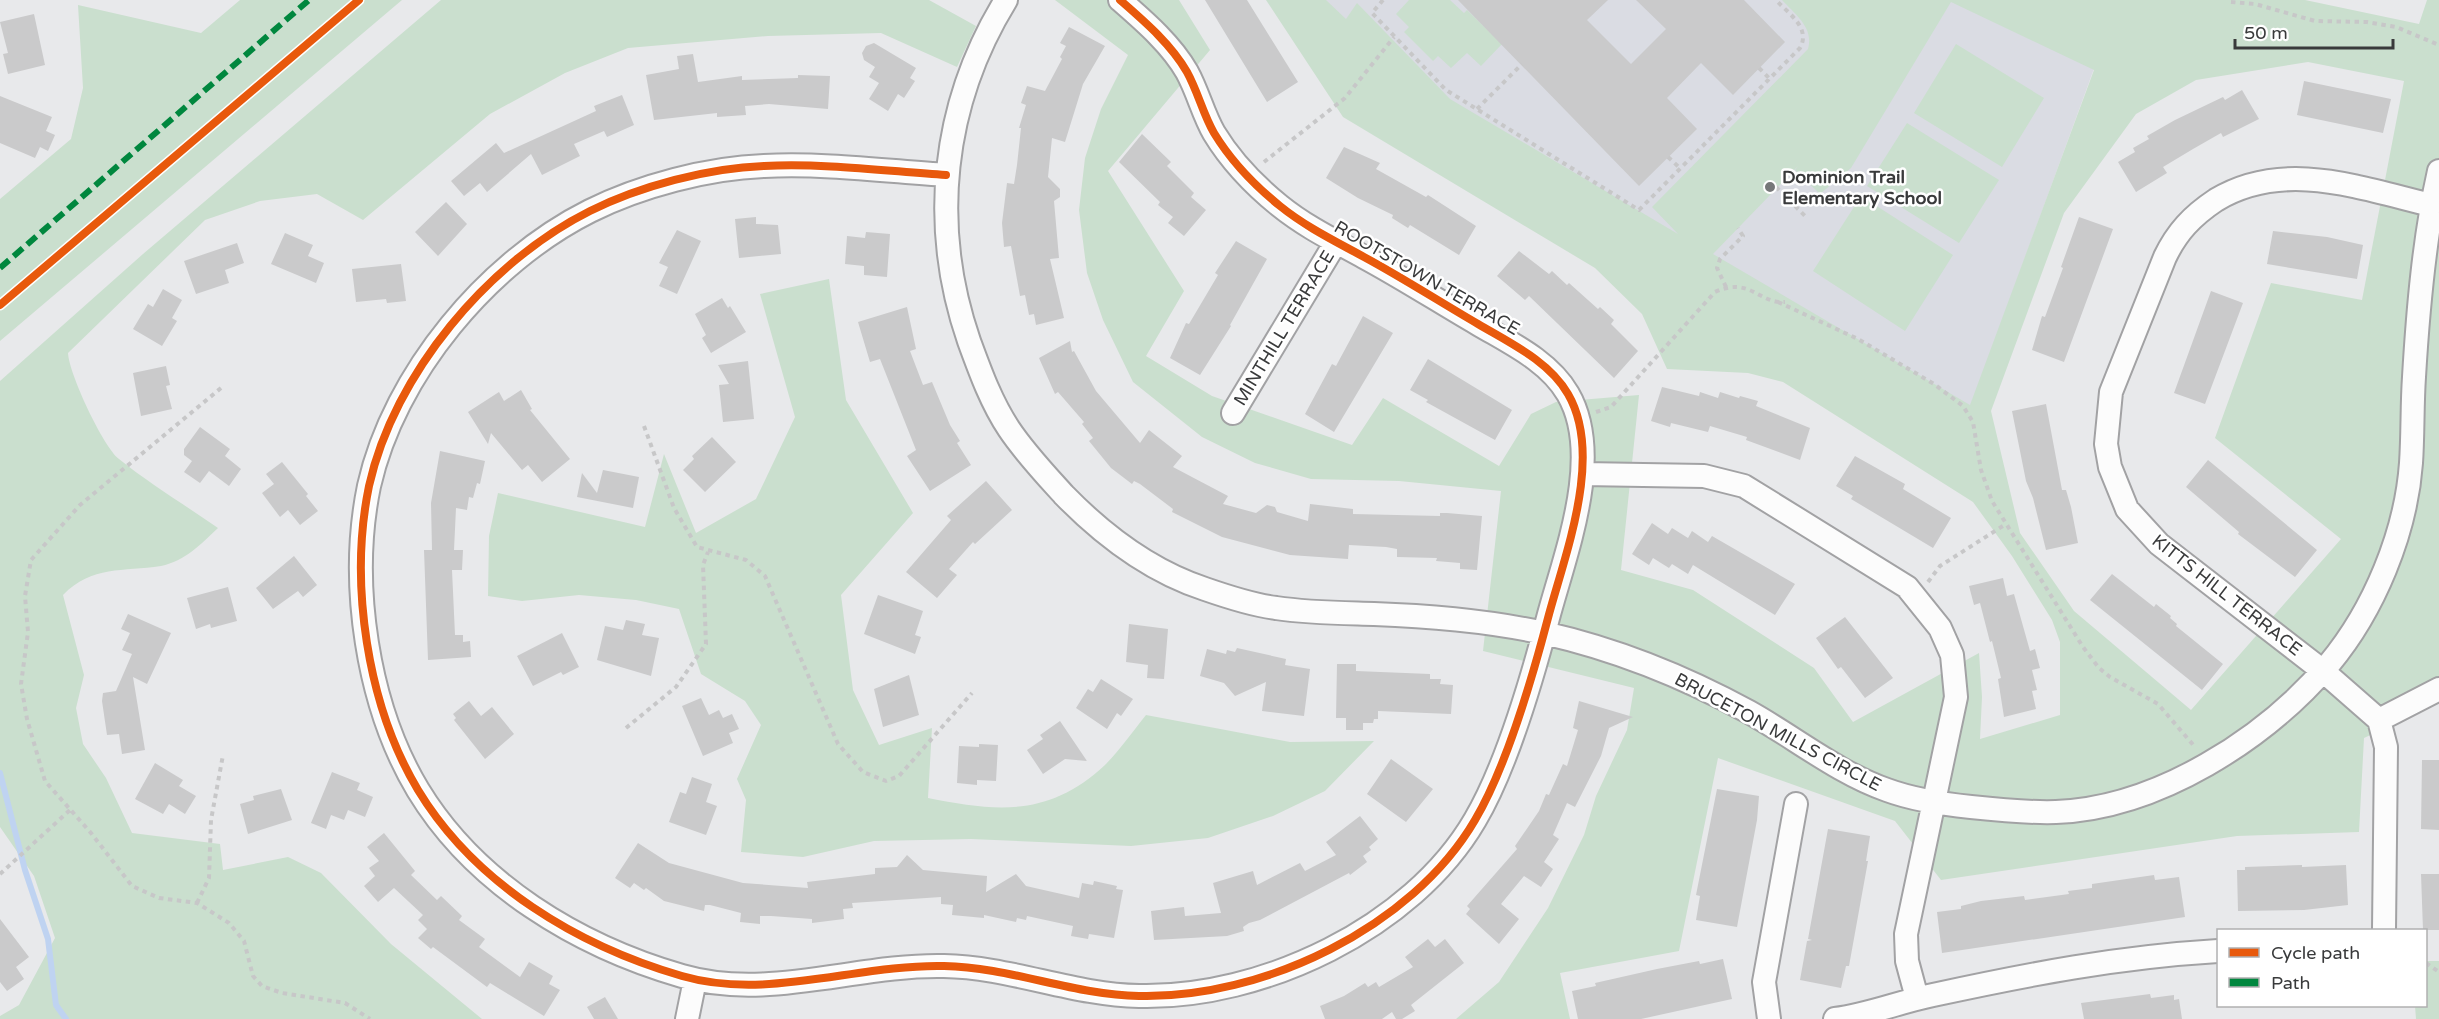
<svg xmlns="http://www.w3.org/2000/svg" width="2439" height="1019" viewBox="0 0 2439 1019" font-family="'Varela Round',sans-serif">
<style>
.built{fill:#dadce3}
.green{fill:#cadfce;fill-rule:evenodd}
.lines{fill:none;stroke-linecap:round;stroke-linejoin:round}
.stream{stroke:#bfd3f1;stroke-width:6}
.building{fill:#cacacb}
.street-casing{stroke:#a2a2a4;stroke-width:26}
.path{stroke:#c7c7c8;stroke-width:4;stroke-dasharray:4.5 4.5;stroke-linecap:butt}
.street{stroke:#fcfcfc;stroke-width:22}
.quiet{stroke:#00873e;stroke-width:6;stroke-dasharray:12 6;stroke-linecap:butt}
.cycleway-casing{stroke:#fff;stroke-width:11}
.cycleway{stroke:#e8590c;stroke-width:8}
.poi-dot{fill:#767779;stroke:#fff;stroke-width:2}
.labels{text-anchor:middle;stroke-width:5;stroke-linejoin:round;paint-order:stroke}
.poi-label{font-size:18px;font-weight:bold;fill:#393a3b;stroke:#fff;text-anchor:start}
.street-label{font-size:18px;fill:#393a3b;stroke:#fff}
</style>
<rect width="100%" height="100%" fill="#e8e9eb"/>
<path class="built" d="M1291 0H2119L1953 455Z"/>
<path class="green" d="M240 0H402L0 341V199L71 139 83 88 78 5 201 33Z
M441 0H929L976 26 957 67 881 33 768 36 628 48 565 73 490 114 363 220 317 194 260 201 205 220 68 353C69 374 103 446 119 459 150 484 185 505 218 528 201 544 185 561 161 566 123 572 92 565 63 595L84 675 76 708 83 744 106 778 132 833 220 844 223 870 288 857 321 873 391 944 482 1019H0V1016L19 1005 55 938 34 876 0 827V381L143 254Z
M1055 0H1179L1210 50 1108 171 1184 291 1146 356 1212 396 1352 445 1383 398 1499 466 1531 414 1556 402 1639 395 1621 570 1693 590 1814 668 1853 722 1979 653 1982 697 1980 739 2060 715V642L2052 620 2012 556 1973 502 1783 382 1748 373 1667 369 1642 314 1595 268 1343 117 1266 0H1326L1346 19 1357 3 1450 99 1678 234 1652 207 1808 49C1814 28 1796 15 1782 0H2305L2419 24 2427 0H2439V703L2364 738 2359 832 2237 836 1941 880 1895 821 1718 758 1679 951 1560 973 1570 1019H1456L1499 982 1548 908 1584 835 1596 796 1627 730 1634 688 1483 651 1501 491 1399 481 1311 479 1255 463 1202 437 1133 382 1103 320 1087 273 1079 210 1085 158 1101 109 1128 55ZM1951 2 2094 70 1970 405 1713 254 1798 166 1795 170 1820 194 1851 168ZM2308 62 2404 81 2362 300 2271 283 2215 438 2341 539 2191 710 2074 611 2020 533 1991 411 2064 213 2136 114 2196 80Z
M1409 0H1450L1464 13 1467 10 1502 44 1481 66 1467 53 1451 68 1438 56 1433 61 1404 32 1409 27 1396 14Z
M1956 44 2044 98 2002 167 1914 113Z
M1907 123 1999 180 1959 243 1867 186Z
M1861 196 1953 255 1905 331 1813 271Z
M829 279 846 400 913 513 841 595 853 690 879 745 932 728 928 798C998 812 1049 817 1105 765 1120 750 1133 731 1146 715L1290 742 1374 741 1325 791 1273 816 1208 838 1131 846 971 839 874 841 803 857 741 852 746 800 737 779 761 725 745 701 701 674 679 609 636 600 579 595 522 601 488 596 489 536 498 493 645 527 664 454 696 533 756 499 795 417 760 294Z
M2426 961H2439V1019H2416L2415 1006H2426Z"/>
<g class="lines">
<path class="stream" d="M0 773 25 870 48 939 56 1005 66 1019"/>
</g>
<path class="building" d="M1205 0H1247L1298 82 1267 102Z
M1458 0H1608L1587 20 1631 64 1666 29 1636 0H1744L1785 42 1733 95 1701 63 1667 98 1697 129 1639 186Z
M34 14 45 65 8 74 3 54 8 53 0 22Z
M1069 27 1105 46 1083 84 1065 142 1052 138 1048 177 1060 189V197L1054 201 1059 258 1050 259 1064 318 1036 325 1034 314 1029 315 1025 295 1020 296 1011 246 1004 247 1002 223 1007 183 1014 184 1017 165 1021 128H1019L1026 105 1021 103 1027 86 1045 91 1062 59 1060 57 1066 46 1060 43Z
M874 43 916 68 910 78 915 81 904 98 898 94 888 111 869 99 879 83 869 77 875 67 864 60 862 53 866 46Z
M693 54 698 82 742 76V80L798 78V75L830 76 828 109 769 104 745 106 746 115 717 117V113L654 120 646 75 679 69 677 56Z
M2304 81 2391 99 2383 133 2297 115Z
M2242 90 2259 119 2223 137 2221 133 2193 149 2163 167 2167 173 2136 192 2118 162 2135 152 2133 148 2149 139 2147 136 2175 120 2223 97 2225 100Z
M622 95 634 125 607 137 604 131 574 144 580 156 542 175 531 154 487 192 480 183 464 196 451 181 496 143 504 153 596 111 594 106Z
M0 96 52 117 46 131 55 135 48 151 40 147 35 158 0 143Z
M1142 134 1171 162 1167 166 1194 193 1191 197 1206 210 1184 236 1168 223 1173 217 1158 205 1160 202 1119 162Z
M1344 147 1380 163 1376 169 1426 197 1428 195 1476 226 1459 255 1410 225 1408 228 1392 218 1393 215 1358 198 1326 178Z
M446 202 467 224 438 256 415 232Z
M756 217V224L778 225 781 254 739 258 735 219Z
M2079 217 2113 229 2064 362 2032 350 2042 316 2045 317 2063 268 2061 267Z
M677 230 701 241 677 294 659 286 668 267 659 263Z
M2273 231 2327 237 2363 245 2357 279 2267 264Z
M866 232 890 234 887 277 864 275V266L845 264 847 236 865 238Z
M285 233 313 245 308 256 324 263 316 283 271 264Z
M1236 241 1267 259 1230 325 1231 326 1200 375 1170 358 1186 323 1189 324 1218 275 1215 273Z
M237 243 244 263 225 270 229 283 196 294 184 261Z
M1519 251 1549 274 1552 271 1567 285 1569 283 1598 309 1600 307 1614 320 1611 324 1638 351 1614 378 1529 296 1525 300 1497 276Z
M401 264 406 301 387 303 386 299 356 302 352 269Z
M163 289 182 300 172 318 177 321 162 346 133 329 148 304 153 307Z
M2211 291 2243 303 2205 404 2174 393Z
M722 298 728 308 730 306 746 332 711 353 702 338 706 335 695 314Z
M907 307 916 349 910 351 923 385 932 382 950 425 960 441 957 443 971 465 930 491 907 456 916 450 880 359 870 362 858 322Z
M1363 316 1393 333 1334 432 1305 414 1332 364 1336 366Z
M1070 341 1072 352 1074 351 1096 391 1140 443 1149 430 1182 456 1173 467 1228 496 1223 504 1256 513 1267 505 1275 507 1277 512 1308 521 1310 504 1353 509V514L1440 516V513H1447L1482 516 1477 570 1460 569V563L1436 561 1437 558 1397 557V549L1386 547 1349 545 1348 559 1290 555 1222 537 1172 512 1173 509 1140 484 1134 481 1132 484 1111 468 1089 441 1093 438 1082 424 1084 422 1058 392 1055 394 1039 358Z
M1428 359 1512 410 1495 440 1426 402 1428 400 1410 390Z
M748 361 754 419 723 422 719 385 729 384 718 365Z
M166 366 170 385 166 386 172 409 141 416 133 373Z
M1662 387 1699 396 1700 392 1718 398 1720 392 1739 398 1740 396 1758 401 1756 406 1810 428 1800 460 1746 440 1747 437 1710 426 1708 432 1671 423 1670 427 1651 421Z
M521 390 532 409 530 410 570 459 542 482 528 465 522 470 491 433 488 444 468 412 499 392 504 401Z
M2046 404 2062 490H2066L2071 507 2078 543 2046 550 2033 498 2026 481 2012 411Z
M200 427 230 449 225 456 241 469 229 486 209 471 200 483 184 472 192 461 184 455V449Z
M712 437 736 462 705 492 683 470 694 459 692 456Z
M440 451 485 461 480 484 477 483 473 498 469 497 467 510 456 508 454 550H463L462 570H452L455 635H463V642L470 641 471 657 428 660 424 550H432L431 503Z
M1855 456 1905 484 1903 489 1951 518 1933 548 1851 499 1853 496 1836 486Z
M2208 460 2317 550 2295 577 2238 534 2239 532 2186 487Z
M282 462 308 494 306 496 318 511 300 525 288 510 280 517 262 493 274 484 266 474Z
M603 470 639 477 633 508 577 497 582 473 597 493Z
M986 481 1012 510 975 544 973 542 949 569 957 575 937 598 906 572 951 520 947 516Z
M1652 523 1668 534 1672 528 1688 538 1692 531 1708 542 1712 536 1795 584 1775 615 1693 565 1688 574 1672 564 1669 568 1653 558 1649 565 1632 554Z
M294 556 317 585 303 597 298 591 273 609 256 588Z
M2112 574 2154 607 2156 604 2171 616 2170 618 2177 624 2176 626 2223 664 2202 690 2090 600Z
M2003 578 2007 596 2014 594 2030 651 2035 649 2040 668 2032 670 2037 690 2032 691 2036 709 2004 717 1998 679 2001 678 1992 641 1990 642 1980 603 1974 605 1969 586Z
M228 587 237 621 211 628 210 624 196 629 187 598Z
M878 595 923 611 915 635 921 637 915 654 864 634Z
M128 614 171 633 147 684 133 677 145 750 122 754 119 734 107 735 102 701 103 693 116 691 132 654 122 650 130 633 121 629Z
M1845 617 1893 678 1865 698 1841 667 1838 669 1816 638Z
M626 620 645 624 642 635 659 638 651 676 597 660 605 626 623 630Z
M1129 624 1168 629 1164 679 1147 678 1148 665 1126 662Z
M562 633 579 667 563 675 561 672 533 686 517 656Z
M1237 648 1286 659 1285 665 1310 669 1304 716 1262 711 1266 682 1235 696 1224 683 1200 676 1207 649 1226 654 1227 650 1235 652Z
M1337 664H1356V671L1430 674V679H1441L1440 684 1453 685 1451 714 1378 711V719H1374L1373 723H1363V730H1346V718H1336Z
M909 675 919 715 883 727 874 689Z
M1101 679 1133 699 1121 716 1117 713 1107 729 1076 708 1088 689 1093 692Z
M701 698 709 715 719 710 723 718 732 714 739 729 729 733 733 743 703 756 682 706Z
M469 701 481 716 492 707 514 734 485 759 454 720 456 718 453 714Z
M1579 701 1633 717 1609 728 1601 756 1575 807 1567 803 1553 835 1559 839 1544 862 1553 869 1541 887 1524 876 1501 904 1519 919 1499 944 1466 914 1470 909 1467 906 1517 849 1515 846 1539 811 1546 794 1549 795 1563 764 1567 766 1578 730 1573 728Z
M1060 721 1087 761 1065 759 1043 774 1027 750 1043 739 1040 735Z
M979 744 998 745 996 781 977 780V785L957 783 959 746 979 747Z
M1391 759 1433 789 1406 822 1367 794Z
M2422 760H2439V830L2421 829Z
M155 763 183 780 179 786 196 796 185 814 169 804 163 814 135 799Z
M332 772 360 783 357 790 373 797 365 817 348 810 344 820 331 815 326 829 311 823Z
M692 777 712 784 706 802 717 806 706 835 669 822 680 792 686 794Z
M281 789 292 820 248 834 240 804 254 800 253 796Z
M1717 789 1759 796 1757 820 1737 927 1696 920 1700 896 1696 895Z
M1360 816 1378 839 1369 847 1371 850 1363 856 1367 862 1350 875 1349 873 1260 920 1249 923 1243 927 1244 931 1227 936 1154 940 1151 911 1184 907 1185 916 1221 913 1213 883 1253 871 1257 885 1300 863 1305 871 1336 855 1326 842Z
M1828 829 1870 836 1866 861H1868L1849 966H1846L1841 988 1800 980 1807 941 1812 940 1808 939Z
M384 833 415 871 411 875 437 900 441 896 462 916 459 920 485 939 479 947 520 977 529 962 553 976 549 984 560 990 544 1016 490 983 487 987 433 947 431 949 418 938 427 929 418 920 423 915 394 888 378 902 364 886 375 876 369 868 379 861 367 847Z
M638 843 669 863 743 883 808 888 807 882 875 874V868L897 867 907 855 923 870 987 876 986 892 1016 874 1026 886 1079 898 1082 883 1093 885 1094 881 1117 886 1116 889 1123 890 1114 938 1089 934 1088 939 1071 936 1073 926 1027 916 1026 920 1017 918 1016 922 984 915V918L952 915 953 905 941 904V897L852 903 853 908 843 909 844 919 812 923V919L771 916H760V924L740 922 741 913 710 905H705L704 911 664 901 646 888 644 890 634 883 630 888 615 878Z
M2302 865V867L2346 865 2348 905 2304 910 2238 911 2237 870H2245V867Z
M2421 874H2439V930H2423Z
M2154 875 2155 880 2179 877 2185 917 1942 953 1937 912 1961 909V906L1981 901 2024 896 2025 900 2069 894 2068 891 2092 888V884Z
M0 919 29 957 16 967 24 979 7 991 0 982Z
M1428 939 1435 947 1445 939 1464 963 1411 1005 1415 1011 1402 1019H1396L1392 1012 1382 1019H1325L1320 1006 1344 996 1365 983 1368 987 1376 982 1379 987 1413 967 1405 957Z
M1723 959 1732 999 1641 1019H1578L1572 991 1596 986 1595 983 1657 969 1699 961 1700 964Z
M2150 994 2151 998 2174 995V1000L2179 999 2182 1019H2084L2081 1003Z
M605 997 618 1019H594L587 1007Z"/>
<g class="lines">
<g class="street-casing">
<path id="street" d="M1006 0C942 104 929 225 969 341 980 371 991 402 1009 429 1025 453 1045 474 1064 495 1104 536 1150 571 1205 589 1228 597 1252 605 1276 608 1309 613 1341 613 1374 614 1430 616 1489 621 1544 633 1615 649 1685 677 1749 712 1794 737 1838 773 1887 790 1914 800 1942 804 1971 807 1999 810 2028 813 2056 812 2158 808 2265 739 2329 664 2374 610 2406 533 2411 463 2413 434 2412 406 2414 377 2418 309 2424 238 2439 171
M946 175C886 171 824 163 764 166 708 168 640 186 590 211 488 262 394 374 369 486 349 583 367 705 418 790 475 884 578 946 682 976 768 1001 857 964 944 966 1010 967 1073 995 1139 996 1262 999 1412 928 1475 820 1507 766 1532 679 1548 618 1565 554 1604 456 1568 394 1549 361 1510 343 1478 324 1440 302 1403 278 1364 257 1335 241 1306 227 1280 206 1254 185 1231 161 1214 133 1203 114 1198 92 1187 72 1171 44 1144 21 1120 0
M1233 413 1336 242
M1583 474 1704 476 1744 486 1907 587 1940 628 1952 655 1956 697 1906 934 1907 961 1917 998
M2379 720 2323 671 2159 544 2127 509 2110 467 2106 444 2111 392 2165 257C2177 232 2192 216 2216 200 2284 159 2360 188 2431 205
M2379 720 2386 747 2384 930
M2379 720 2439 689
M687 1019 695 980
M1769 1019 1764 982 1796 804
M1835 1019C1868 1015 1899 1002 1933 995 2030 974 2118 957 2218 951"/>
</g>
<path class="path" d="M1383 0 1372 13 1446 90 1639 210 1800 48C1811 28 1789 14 1776 0
M2231 2 2255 4 2315 21 2367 22 2396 27 2439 45
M1759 68 1770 79
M1477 109 1522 64
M1668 157 1681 169
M1264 162 1345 98 1394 37
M1776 187 1806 217
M1726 287 1717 268 1720 259 1743 236 1738 228
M1778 302 1858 339 1934 384 1963 406 1973 422 1981 470 1992 501 2083 647 2099 668 2110 677 2158 704 2195 747
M221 388 80 505 31 560 25 596 28 632 21 684 27 719 45 781 91 833 132 886 159 898 197 903 229 923 244 941 253 976 262 986 282 993 345 1003 370 1019
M1596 412 1611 407 1715 292C1750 276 1759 304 1785 302
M644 426 674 508 697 547 746 560 765 576 838 744 863 772 886 781 899 776 972 693
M1928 582 1940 566 2006 524
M626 728 676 687 706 644 703 565 708 552
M0 874 70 810
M197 903 209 878 211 820 223 755
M2426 963 2439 972"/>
<use href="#street" class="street"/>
<path class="quiet" d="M0 268 309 0"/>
<g class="cycleway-casing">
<path id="cycleway" d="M946 175C886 171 824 163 764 166 708 168 640 186 590 211 488 262 394 374 369 486 349 583 367 705 418 790 475 884 578 946 682 976 768 1001 857 964 944 966 1010 967 1073 995 1139 996 1262 999 1412 928 1475 820 1507 766 1532 679 1548 618 1565 554 1604 456 1568 394 1549 361 1510 343 1478 324 1440 302 1403 278 1364 257 1335 241 1306 227 1280 206 1254 185 1231 161 1214 133 1203 114 1198 92 1187 72 1171 44 1144 21 1120 0
M0 305 359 0"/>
</g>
<use href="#cycleway" class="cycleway"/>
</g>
<circle class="poi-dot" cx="1770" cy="187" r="6"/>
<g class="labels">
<g class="poi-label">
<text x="1782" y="183">Dominion Trail<tspan x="1782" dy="21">Elementary School</tspan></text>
</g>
<g class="street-label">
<text transform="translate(1427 278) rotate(30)" y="6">ROOTSTOWN TERRACE</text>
<text transform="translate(1284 328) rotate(-59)" y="6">MINTHILL TERRACE</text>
<text transform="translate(2227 595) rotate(38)" y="6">KITTS HILL TERRACE</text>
<text transform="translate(1778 732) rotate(28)" y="6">BRUCETON MILLS CIRCLE</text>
</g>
</g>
<rect x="2217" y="929" width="210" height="78" fill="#ffffff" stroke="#b0b0b1" stroke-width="1.5"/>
<rect x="2229" y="948" width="30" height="9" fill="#e8590c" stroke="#b0b0b1" stroke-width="1.5"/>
<text x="2271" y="959" font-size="18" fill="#393a3b">Cycle path</text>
<rect x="2229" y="978" width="30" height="9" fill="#00873e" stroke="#b0b0b1" stroke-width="1.5"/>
<text x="2271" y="989" font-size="18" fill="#393a3b">Path</text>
<path d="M2235 39v9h158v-9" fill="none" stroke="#393a3b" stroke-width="3"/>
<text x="2244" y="39" font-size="18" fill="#393a3b" stroke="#ffffff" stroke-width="4.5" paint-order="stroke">50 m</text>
</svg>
